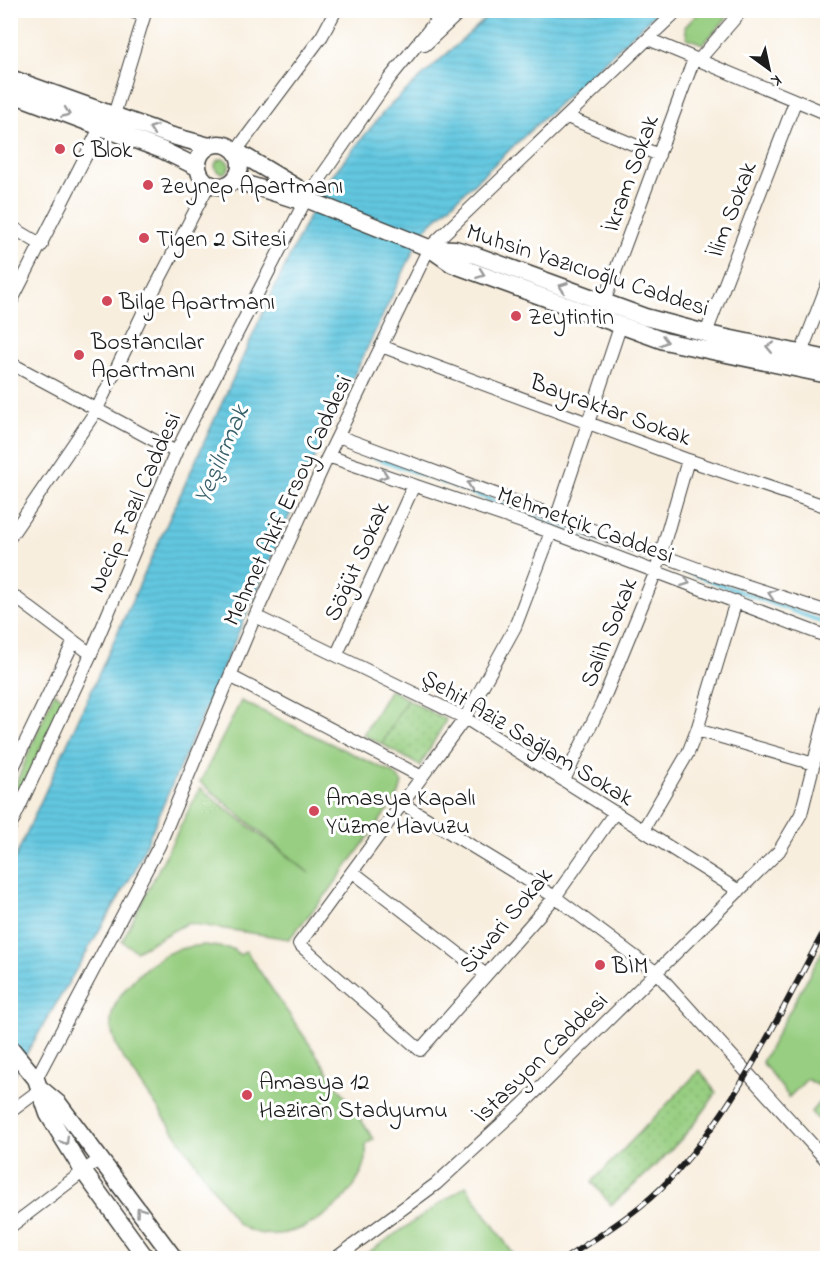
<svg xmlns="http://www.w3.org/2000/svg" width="838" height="1269" viewBox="0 0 838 1269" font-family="'Indie Flower',sans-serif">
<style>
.grass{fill:#97ce81;stroke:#5a754e;stroke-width:1.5}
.park{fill:url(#park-dots);stroke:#5a754e;stroke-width:1.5}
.water{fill:url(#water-rules);stroke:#3f727e;stroke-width:1.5}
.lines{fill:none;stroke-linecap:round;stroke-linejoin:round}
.stream{stroke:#62c7e0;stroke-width:4}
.minor-casing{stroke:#3d3c39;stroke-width:14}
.major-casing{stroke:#3d3c39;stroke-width:19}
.minor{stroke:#fff;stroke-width:12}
.major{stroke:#fff;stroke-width:16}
.rail-casing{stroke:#1c1c1c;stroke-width:6}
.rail{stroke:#fff;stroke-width:4;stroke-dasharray:11;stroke-linecap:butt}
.oneway{stroke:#999}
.poi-dot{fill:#d1495b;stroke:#fff;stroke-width:2}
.labels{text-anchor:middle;stroke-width:6;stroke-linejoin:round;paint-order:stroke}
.poi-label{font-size:24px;fill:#1c1c1c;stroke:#fff;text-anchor:start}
.street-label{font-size:24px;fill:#1c1c1c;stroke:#fff}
.water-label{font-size:26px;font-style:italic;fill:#38606a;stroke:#fff}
</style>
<defs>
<pattern id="park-dots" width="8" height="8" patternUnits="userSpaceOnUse" patternTransform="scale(1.5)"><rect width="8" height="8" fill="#97ce81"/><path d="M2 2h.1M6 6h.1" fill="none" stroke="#82b06f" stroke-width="1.8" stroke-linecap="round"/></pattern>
<pattern id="water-rules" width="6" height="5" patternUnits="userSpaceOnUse" patternTransform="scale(1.5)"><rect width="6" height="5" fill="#62c7e0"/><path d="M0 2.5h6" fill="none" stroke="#54aac0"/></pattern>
</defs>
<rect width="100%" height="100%" fill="#fff"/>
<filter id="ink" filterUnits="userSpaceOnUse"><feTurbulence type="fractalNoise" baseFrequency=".0167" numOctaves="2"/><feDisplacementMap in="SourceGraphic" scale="12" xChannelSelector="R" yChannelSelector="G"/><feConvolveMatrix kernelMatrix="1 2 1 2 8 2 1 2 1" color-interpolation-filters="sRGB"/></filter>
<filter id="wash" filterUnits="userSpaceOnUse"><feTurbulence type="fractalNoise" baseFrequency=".008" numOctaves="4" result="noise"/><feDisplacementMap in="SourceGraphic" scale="24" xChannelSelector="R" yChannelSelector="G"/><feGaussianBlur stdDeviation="1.35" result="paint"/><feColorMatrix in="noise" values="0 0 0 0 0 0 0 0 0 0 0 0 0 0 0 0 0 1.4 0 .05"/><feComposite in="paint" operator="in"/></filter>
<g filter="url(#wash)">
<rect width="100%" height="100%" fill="#f8eede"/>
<path class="grass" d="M700 11H733L703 44 687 38 685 27Z
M215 166a7 7 0 1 1 14 0a7 7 0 1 1-14 0Z
M390 689 407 699 382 744 363 735Z
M54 693 63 698 11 815V795Z
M241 701 395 774 402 783 399 794 330 890 289 939 187 923 136 951 122 941 200 788 309 873 200 782Z
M827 942 825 1065 827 1076 819 1086 807 1079 789 1097 762 1062Z
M204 945 233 949 240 955 246 951 374 1139 366 1144C366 1150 367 1157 365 1163 352 1209 280 1257 237 1223L119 1052C115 1041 110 1031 111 1020 113 993 152 958 176 950 185 947 195 946 204 945Z
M827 1093H828L827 1129 811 1112Z
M466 1186 516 1258H360Z"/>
<path class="park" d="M407 699 446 720 420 766 382 744Z
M700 1070 716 1093C688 1138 651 1171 611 1205L592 1182Z"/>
<path class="water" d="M494 11H658L423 231 312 464 134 872 11 1080V867L270 297 324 185 387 108Z"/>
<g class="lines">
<path class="stream" d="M347 447 828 624"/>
</g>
</g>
<g filter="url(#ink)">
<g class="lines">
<g class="minor-casing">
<path id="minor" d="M128 10 144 16
M648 39 828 114
M425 45 462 10
M698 61 742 10
M114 115 146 10
M567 117 659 155
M236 151 322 36 336 10
M10 226 42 245
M604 302 694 59
M10 304 101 126
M706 333 795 102
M381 346 688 460 828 507
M801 353 828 283
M10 363 176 452
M338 436 720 577 828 612
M328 456 551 532 828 637
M557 516 620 327
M551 532 515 627 465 718 299 944 420 1050 555 897 615 812
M10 537 96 411 155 288 209 184
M10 593 91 654
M736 601 697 730 814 764
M255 616 465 718 739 891
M337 654 414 485
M230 676 422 777
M10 774 74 641
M564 780 602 703 656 571 688 460
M403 804 555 897 657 973 828 1162
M10 827 91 654 176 452 306 199 389 79 445 10
M643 830 688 753 697 730
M353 872 486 975
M36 1079 159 846 255 616 328 456 429 248 678 10
M10 1112 41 1089
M10 1227 101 1158
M336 1258 436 1184 522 1105 779 851 801 814 828 707"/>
</g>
<g class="major-casing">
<path id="major" d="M10 78 169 135 209 146
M10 93 162 150 197 167
M198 165a21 21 0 1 1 42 0a21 21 0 1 1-42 0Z
M236 151 301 190 306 199
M234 180 294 199H306L429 248 452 264 664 341 828 375
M430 248 455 249 475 255 645 317 713 335 828 359
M10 1047 36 1079 48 1114 83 1171 146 1258
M41 1089 59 1104 174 1258"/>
</g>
<use href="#minor" class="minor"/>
<use href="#major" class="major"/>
<g class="rail-casing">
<path id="rail" d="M566 1258C600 1235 640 1211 668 1181 738 1107 780 1012 828 924"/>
</g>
<use href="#rail" class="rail"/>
</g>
<defs><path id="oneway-chevron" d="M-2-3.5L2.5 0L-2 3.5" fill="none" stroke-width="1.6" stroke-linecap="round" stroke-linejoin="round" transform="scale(1.5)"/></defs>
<g class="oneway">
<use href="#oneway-chevron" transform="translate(66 113) rotate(20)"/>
<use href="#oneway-chevron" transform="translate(153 129) rotate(-160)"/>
<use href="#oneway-chevron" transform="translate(481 274) rotate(20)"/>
<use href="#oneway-chevron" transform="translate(563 287) rotate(-160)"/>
<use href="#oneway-chevron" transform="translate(664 341) rotate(15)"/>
<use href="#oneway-chevron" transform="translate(770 347) rotate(-168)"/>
<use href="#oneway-chevron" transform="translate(384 475) rotate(19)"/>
<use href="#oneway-chevron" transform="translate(471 484) rotate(-160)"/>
<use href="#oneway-chevron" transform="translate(686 582) rotate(20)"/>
<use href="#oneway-chevron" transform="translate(772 594) rotate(-162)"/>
<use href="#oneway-chevron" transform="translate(65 1141) rotate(58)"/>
<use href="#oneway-chevron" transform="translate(140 1211) rotate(-126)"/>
</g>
</g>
<g class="poi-dot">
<circle cx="60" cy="149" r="6"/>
<circle cx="148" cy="185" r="6"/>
<circle cx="144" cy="238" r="6"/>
<circle cx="107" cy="301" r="6"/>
<circle cx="516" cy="316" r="6"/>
<circle cx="79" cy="355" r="6"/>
<circle cx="314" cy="811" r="6"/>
<circle cx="600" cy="965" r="6"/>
<circle cx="247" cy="1095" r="6"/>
</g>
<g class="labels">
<g class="poi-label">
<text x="72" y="157">C Blok</text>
<text x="160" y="193">Zeynep Apartmanı</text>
<text x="156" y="246">Tigen 2 Sitesi</text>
<text x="119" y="309">Bilge Apartmanı</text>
<text x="528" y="324">Zeytintin</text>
<text x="91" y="349">Bostancılar<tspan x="91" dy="28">Apartmanı</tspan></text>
<text x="326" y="805">Amasya Kapalı<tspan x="326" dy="28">Yüzme Havuzu</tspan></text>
<text x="612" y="973">BİM</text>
<text x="259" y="1089">Amasya 12<tspan x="259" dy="28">Haziran Stadyumu</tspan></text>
</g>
<g class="street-label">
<text transform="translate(630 173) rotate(-70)" y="8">İkram Sokak</text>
<text transform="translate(731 209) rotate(-69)" y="8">İlim Sokak</text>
<text transform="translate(588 269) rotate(18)" y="8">Muhsin Yazıcıoğlu Caddesi</text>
<text transform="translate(611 409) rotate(20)" y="8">Bayraktar Sokak</text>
<text transform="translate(287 500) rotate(-65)" y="8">Mehmet Akif Ersoy Caddesi</text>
<text transform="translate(134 502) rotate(-66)" y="8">Necip Fazıl Caddesi</text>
<text transform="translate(586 524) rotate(20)" y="8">Mehmetçik Caddesi</text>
<text transform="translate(356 561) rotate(-66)" y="8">Söğüt Sokak</text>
<text transform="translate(608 632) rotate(-68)" y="8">Salih Sokak</text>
<text transform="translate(528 737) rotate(31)" y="8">Şehit Aziz Sağlam Sokak</text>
<text transform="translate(505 920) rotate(-50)" y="8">Süvari Sokak</text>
<text transform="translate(540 1057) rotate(-44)" y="8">İstasyon Caddesi</text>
</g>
<g class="water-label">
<text transform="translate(220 454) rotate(-67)" y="9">Yeşilırmak</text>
</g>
</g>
<rect width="838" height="1269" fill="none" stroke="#fff" stroke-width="36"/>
<g transform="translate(769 69) rotate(147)" stroke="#ffffff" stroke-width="4.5" paint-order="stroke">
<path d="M0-4.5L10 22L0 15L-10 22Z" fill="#1c1c1c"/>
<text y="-9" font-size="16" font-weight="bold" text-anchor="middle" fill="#1c1c1c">K</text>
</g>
</svg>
